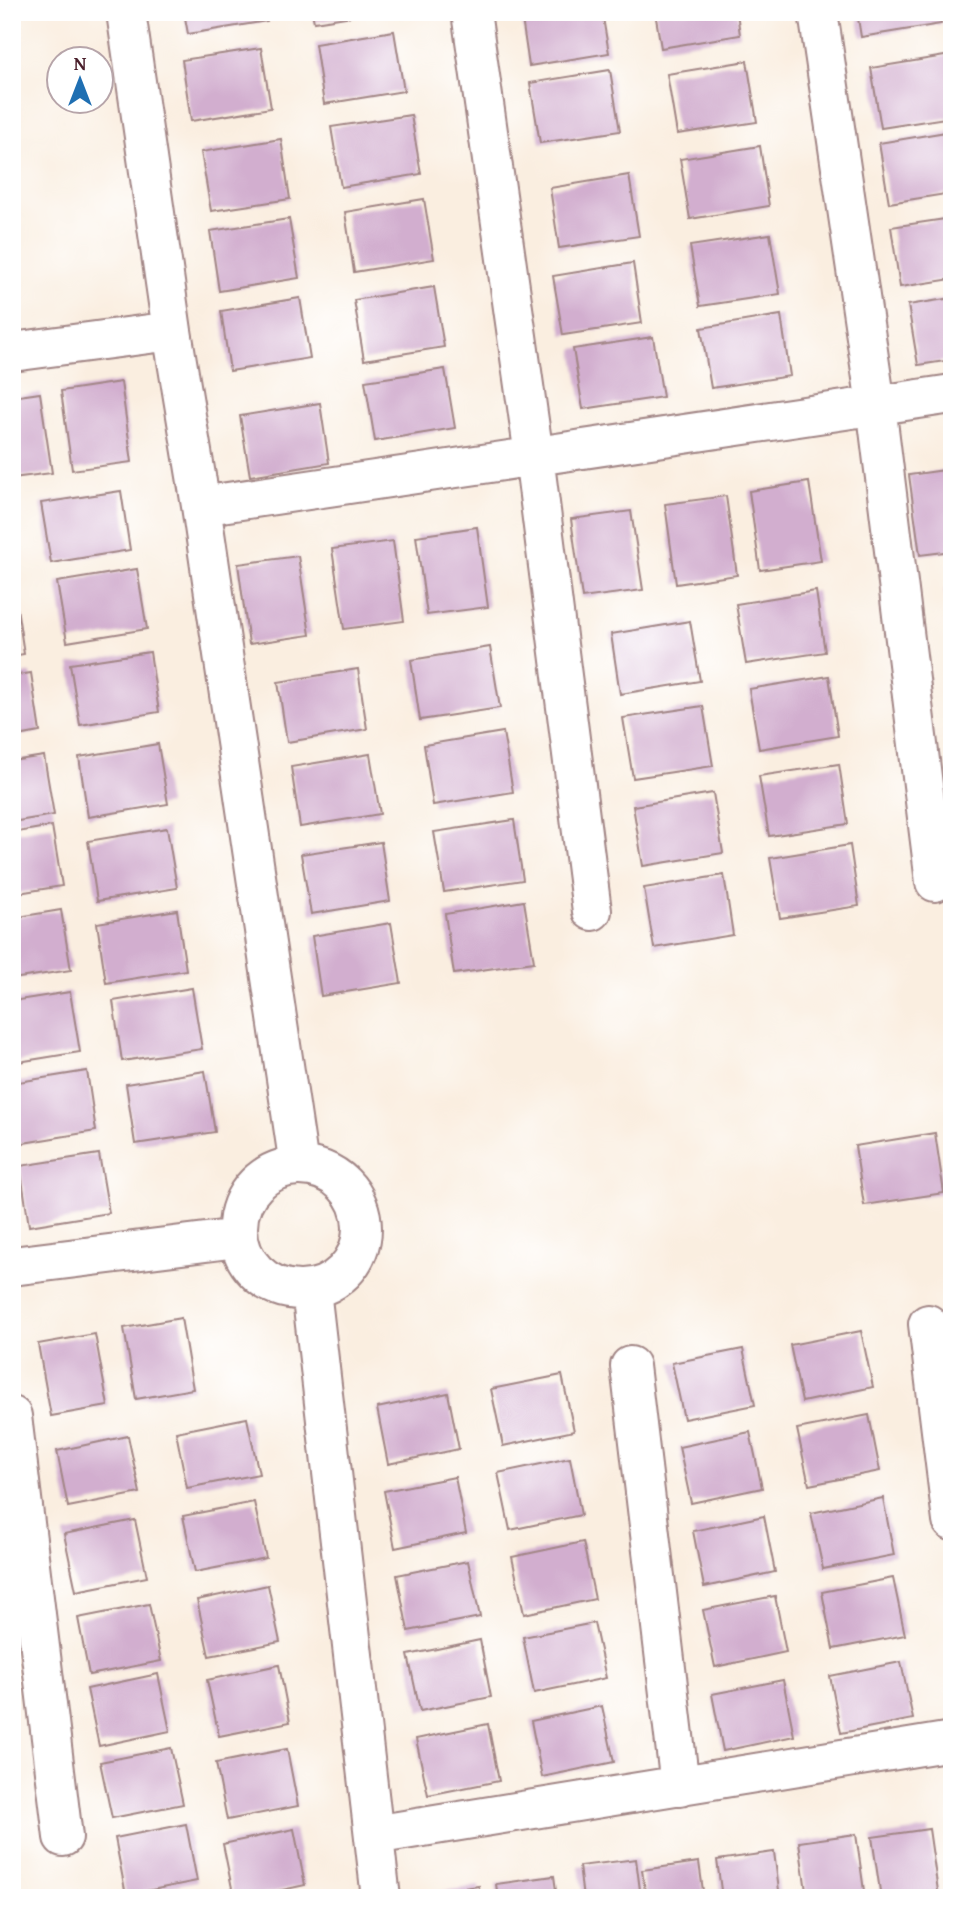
<svg xmlns="http://www.w3.org/2000/svg" width="964" height="1910" viewBox="0 0 964 1910" font-family="'Gentium Book Plus',serif">
<style>
.building{fill:#d2aecf}
.lines{fill:none;stroke-linecap:round;stroke-linejoin:round}
.minor-casing{stroke:#a28686;stroke-width:42}
.minor{stroke:#fff;stroke-width:38}
</style>
<rect width="100%" height="100%" fill="#fff"/>
<filter id="ink" filterUnits="userSpaceOnUse"><feTurbulence type="fractalNoise" baseFrequency=".0143" numOctaves="2"/><feDisplacementMap in="SourceGraphic" scale="14" xChannelSelector="R" yChannelSelector="G"/><feConvolveMatrix kernelMatrix="1 2 1 2 8 2 1 2 1" color-interpolation-filters="sRGB"/></filter>
<filter id="wash" filterUnits="userSpaceOnUse"><feTurbulence type="fractalNoise" baseFrequency=".00686" numOctaves="4" result="noise"/><feDisplacementMap in="SourceGraphic" scale="28" xChannelSelector="R" yChannelSelector="G"/><feGaussianBlur stdDeviation="1.57" result="paint"/><feColorMatrix in="noise" values="0 0 0 0 0 0 0 0 0 0 0 0 0 0 0 0 0 1.4 0 .05"/><feComposite in="paint" operator="in"/></filter>
<g filter="url(#wash)">
<rect width="100%" height="100%" fill="#faeee0"/>
<g id="blocks">
<path class="building" d="M184 12H266L267 21 188 34Z
M312 12H365V14L314 22Z
M521 12H602L609 53 529 66Z
M655 12H737L740 35 661 48Z
M857 12H939L941 24 861 37Z
M394 31 404 91 324 104 315 44Z
M261 48 271 108 191 121 182 60Z
M951 55 952 117 881 128 871 68Z
M747 61 757 122 677 134 667 74Z
M610 70 620 131 540 143 530 83Z
M411 115 421 174 341 187 331 127Z
M952 131V193L889 203 879 143Z
M281 139 290 199 211 211 201 152Z
M760 146 769 206 690 219 680 159Z
M629 175 639 236 559 248 550 188Z
M424 199 434 259 354 272 345 212Z
M952 218V279L900 287 891 227Z
M289 219 299 278 219 291 210 231Z
M770 234 780 294 700 306 690 246Z
M633 263 642 323 563 335 553 276Z
M434 287 444 347 364 360 354 300Z
M300 298 310 358 230 371 221 311Z
M952 298V360L918 365 908 305Z
M781 315 790 376 711 388 701 328Z
M653 337 663 397 583 409 573 349Z
M445 369 455 428 375 441 365 381Z
M121 382 132 462 72 470 61 391Z
M40 393 52 473 12 478V397Z
M320 403 329 463 250 476 240 416Z
M952 469V551L920 555 909 475Z
M809 482 821 561 760 570 749 491Z
M121 491 130 550 51 563 41 503Z
M726 496 737 575 676 584 665 504Z
M631 511 643 590 582 598 571 519Z
M477 527 488 607 427 615 416 536Z
M393 541 404 621 344 629 332 549Z
M298 556 310 635 249 644 238 564Z
M137 569 147 629 67 642 57 582Z
M952 587V627L950 628 944 588Z
M816 591 825 652 746 664 736 604Z
M15 594 24 654 12 656V595Z
M690 621 700 681 620 694 611 634Z
M490 647 500 708 420 720 411 660Z
M150 652 159 712 80 725 70 664Z
M358 669 367 729 287 742 278 682Z
M31 673 40 732 12 737V676Z
M829 676 838 736 759 749 749 689Z
M703 706 713 766 633 778 623 718Z
M503 732 513 792 433 805 424 745Z
M158 744 168 804 88 817 79 757Z
M370 754 380 814 300 827 291 767Z
M44 756 54 815 12 822V761Z
M839 764 848 824 769 836 759 776Z
M713 793 723 853 643 866 633 806Z
M514 820 523 880 444 892 434 832Z
M52 826 62 886 12 894V833Z
M167 828 177 888 97 901 88 841Z
M381 842 390 901 311 914 301 854Z
M850 845 859 906 780 918 770 858Z
M724 875 733 935 654 948 644 888Z
M524 901 534 962 454 974 445 914Z
M61 910 71 970 12 979V918Z
M177 910 186 970 106 983 97 923Z
M391 923 401 983 321 996 312 936Z
M192 988 202 1049 122 1061 113 1001Z
M70 992 80 1052 12 1063V1001Z
M87 1071 96 1131 17 1144 12 1116V1083Z
M205 1071 215 1132 135 1144 126 1084Z
M935 1133 944 1193 864 1205 855 1146Z
M99 1154 109 1213 29 1226 20 1166Z
M181 1318 193 1389 136 1399 124 1328Z
M861 1331 873 1387 802 1402 790 1345Z
M95 1334 108 1406 51 1416 38 1344Z
M743 1349 755 1405 684 1419 672 1363Z
M562 1375 574 1431 503 1446 491 1389Z
M448 1393 459 1449 388 1464 377 1408Z
M869 1415 880 1471 809 1485 797 1429Z
M247 1418 259 1474 187 1488 176 1432Z
M750 1432 762 1488 691 1503 679 1447Z
M128 1436 140 1493 68 1507 57 1451Z
M570 1458 581 1515 510 1530 498 1473Z
M455 1477 466 1533 395 1548 384 1491Z
M883 1498 894 1555 823 1569 811 1513Z
M254 1502 266 1558 195 1572 183 1516Z
M764 1516 775 1572 704 1587 693 1531Z
M135 1520 147 1577 76 1591 64 1534Z
M583 1542 595 1599 524 1614 512 1557Z
M468 1561 480 1617 408 1631 397 1575Z
M893 1578 905 1635 833 1649 822 1592Z
M268 1585 280 1642 209 1656 197 1600Z
M775 1596 786 1652 715 1667 703 1610Z
M149 1604 161 1661 89 1675 78 1618Z
M594 1623 606 1678 534 1693 523 1637Z
M480 1640 491 1697 420 1711 408 1655Z
M901 1662 913 1719 841 1733 830 1676Z
M279 1665 290 1722 219 1736 207 1680Z
M158 1674 170 1731 99 1746 87 1689Z
M783 1680 794 1736 723 1751 712 1694Z
M602 1706 614 1762 542 1777 531 1721Z
M488 1724 499 1781 428 1795 416 1739Z
M171 1748 183 1804 112 1818 100 1762Z
M287 1749 298 1806 227 1820 216 1763Z
M186 1824 197 1881 126 1895 115 1838Z
M294 1829 305 1885 246 1898H234L223 1844Z
M929 1829 939 1898H881L872 1837Z
M856 1834 865 1898H807L799 1842Z
M774 1852 780 1898H722L717 1860Z
M636 1859 641 1898H583L579 1866Z
M699 1862 704 1898H646L642 1870Z
M554 1876 557 1898H498L496 1884Z
M479 1886 480 1898H422L421 1894Z"/>
</g>
</g>
<g filter="url(#ink)">
<use href="#blocks" fill-opacity="0" stroke="#a28686" stroke-width="2"/>
<g class="lines">
<g class="minor-casing">
<path id="minor" d="M126 12 172 331 201 506 299 1166
M471 12 534 456 592 911
M818 12 876 405 935 882
M12 352 172 331
M201 506 952 394
M238 1228a62 62 0 1 1 124 0a62 62 0 1 1-124 0Z
M12 1266 238 1238
M311 1290 381 1898
M928 1324 952 1521
M630 1366 680 1786
M12 1416 63 1837
M374 1835 952 1741"/>
</g>
<use href="#minor" class="minor"/>
</g>
</g>
<rect width="964" height="1910" fill="none" stroke="#fff" stroke-width="42"/>
<g transform="translate(80 80)"><circle r="33" fill="#ffffff" stroke="#b7a5aa" stroke-width="2"/>
<path d="M0-5L12 26L0 18L-12 26Z" fill="#1f6fb2"/>
<text y="-10" font-size="19" font-weight="bold" text-anchor="middle" fill="#4a1f2b">N</text>
</g>
</svg>
